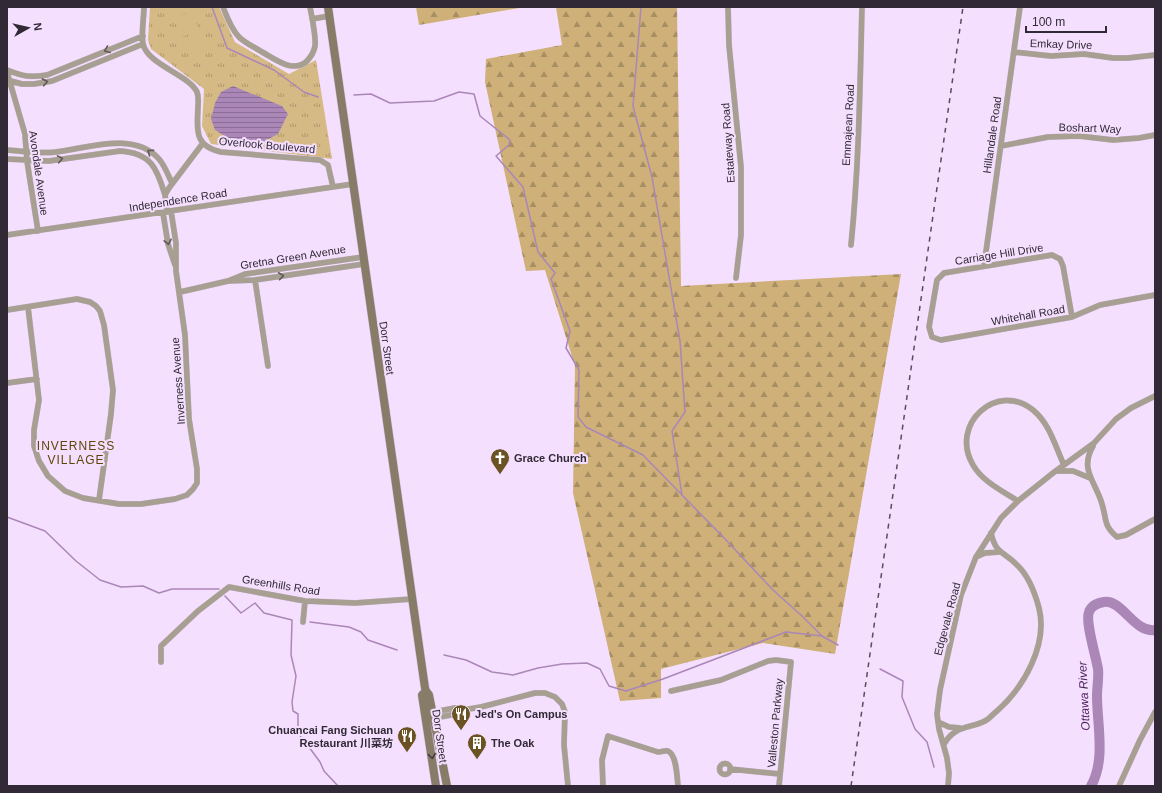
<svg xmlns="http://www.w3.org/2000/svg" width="1162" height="793" viewBox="0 0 1162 793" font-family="Arial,'Noto Sans SC',sans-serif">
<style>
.forest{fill:url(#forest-firs)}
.park{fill:url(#park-tufts)}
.pitch{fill:#d6ba85}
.water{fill:url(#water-rules)}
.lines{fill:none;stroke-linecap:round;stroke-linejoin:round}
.stream{stroke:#aa87b7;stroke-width:1.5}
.river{stroke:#aa87b7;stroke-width:10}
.minor-casing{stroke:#d2beda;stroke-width:6}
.secondary-casing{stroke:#d2beda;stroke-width:9}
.minor{stroke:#a79f91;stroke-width:5.5}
.secondary{stroke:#877c67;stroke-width:8}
.rail{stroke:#574d5c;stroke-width:1.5;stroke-dasharray:5 5;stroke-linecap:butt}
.oneway{stroke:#60585a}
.oneway2{stroke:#423a3f}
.labels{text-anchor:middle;stroke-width:4;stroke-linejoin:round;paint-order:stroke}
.street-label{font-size:11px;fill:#312935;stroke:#f5dffe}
.poi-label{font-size:11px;font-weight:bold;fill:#312935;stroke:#f5dffe;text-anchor:start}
.neighbourhood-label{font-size:12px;letter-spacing:1px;fill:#5f4508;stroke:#f5dffe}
.water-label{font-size:12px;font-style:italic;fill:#4d1f5c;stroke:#f5dffe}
</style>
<defs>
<pattern id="forest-firs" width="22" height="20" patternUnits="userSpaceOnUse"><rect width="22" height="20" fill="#ceb078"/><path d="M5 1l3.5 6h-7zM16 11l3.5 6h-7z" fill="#a88f63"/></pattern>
<pattern id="park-tufts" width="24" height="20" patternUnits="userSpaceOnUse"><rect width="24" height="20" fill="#d6ba85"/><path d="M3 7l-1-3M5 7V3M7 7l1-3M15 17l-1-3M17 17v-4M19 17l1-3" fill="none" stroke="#ae976e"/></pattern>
<pattern id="water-rules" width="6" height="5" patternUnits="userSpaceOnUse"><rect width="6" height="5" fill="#aa87b7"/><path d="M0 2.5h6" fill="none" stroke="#8b6e96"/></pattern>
</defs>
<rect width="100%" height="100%" fill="#f5dffe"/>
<path class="forest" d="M416 7H525L419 25Z
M556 7H677L681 286 901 274 835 654 763 643 661 669V698L620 701 573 493 575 366 545 270 526 271 485 82 486 59 562 45Z"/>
<path class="park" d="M150 7H219L235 42 289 74 316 60 332 159 211 144 202 126 204 89 151 49 148 40Z"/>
<path class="pitch" d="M193 11 195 19 178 25 175 17Z
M196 22 199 31 181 37 178 28Z
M205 33 208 45 193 50 189 39Z"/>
<path class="water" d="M233 86 282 106 288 114 278 134 263 142 233 141 215 130 211 119 215 103 221 92Z"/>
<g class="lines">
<path class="stream" d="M212 7 227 48 274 70 304 92 318 97
M641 7 633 106 652 177 680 341 685 412 672 431 682 495
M354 95 371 94 390 103 434 101 459 92 474 94 480 116 510 140 509 145 496 156 523 187 538 252 555 273 551 279 570 331 566 348 579 370 578 417 586 427 643 455 725 539 773 590 802 616 822 636
M7 517 45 531 76 561 100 580 121 587 143 586 159 593 172 589H219
M225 596 241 613 255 603 264 613 292 620 291 655 296 676 292 702 293 711 298 714V726L301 735 300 739 304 743H306L320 762 324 771 338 786
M310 622 349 627 361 632 368 640 397 650
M444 655 466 660 492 672 513 675 538 668 562 664 587 663 600 669 609 686 626 691 663 679 786 632 822 636 838 645
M880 669 903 681 902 697 915 729 927 742 934 767"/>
<path class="river" d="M1091 786C1106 760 1097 724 1097 696 1097 687 1099 677 1098 669 1096 656 1085 622 1089 612 1091 606 1098 603 1104 602 1122 599 1134 633 1155 630"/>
<g class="minor-casing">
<path id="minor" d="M144 7C144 16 141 35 143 44 148 65 188 74 197 92 199 97 198 102 198 107 197 130 194 146 221 152L320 160 328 165 333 187
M223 7C227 17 231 29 239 37 245 43 254 47 262 52 275 59 292 73 306 62 310 58 314 52 315 46 316 38 312 17 310 7
M728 7 729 45 741 167V235L736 278
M312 19 329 16
M1014 52 1051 56 1084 54 1113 58H1128L1155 55
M7 70C22 76 30 78 47 75L143 36
M7 72 25 134 27 161 38 231
M7 80 22 84H34L52 81 143 44
M1001 146 1048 137 1079 136 1113 140 1139 138 1155 135
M7 150C23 151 40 154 56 152 88 148 134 131 159 159 165 166 168 175 172 183
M7 159 49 161 120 151C151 153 157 168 165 195
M167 212 165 195 169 188 203 143
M163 213 168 244 175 265
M7 235 353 184
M851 245C859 166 860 86 862 7
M984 266 1020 7
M255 280 268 366
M228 281 245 274 363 257
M180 292 228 281 255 280 364 264
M28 307 39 400 34 430V446L39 461 48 476 65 491 83 498 119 504H141L175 499 187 495 193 489 197 483V469L189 419 185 335 176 271V243L171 211
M7 310 77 299 90 302 96 306 100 311 104 325 113 390 111 414 99 500
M1072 317 1063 266 1060 259 1052 255 944 273 937 280 929 327 932 337 941 340 1072 317 1100 305 1155 295
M7 383 37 379
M1093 446C1079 470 1096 482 1102 504 1107 520 1103 525 1117 537L1126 535 1155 519
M1058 471H1073L1090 478
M1018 501C1002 491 982 481 973 465 949 424 997 381 1033 410 1050 424 1055 446 1064 465
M976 557 985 553 999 552
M303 622 305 601
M161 662V646L198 611 229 587 305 601 355 603 412 599
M671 691 721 680 768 661 776 660 791 662 779 786
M437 714 439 711 455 708 463 710 481 707 535 693H545L555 697 562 704 565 712 564 745 568 786
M435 715 437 714 440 717 456 714 463 710
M938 722 949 727 960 728
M944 744C955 725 969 729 985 721 989 719 993 714 997 711 1024 687 1048 645 1039 608 1035 593 1029 576 1017 565 1004 551 996 555 991 533
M719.5 769a5.5 5.5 0 1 1 11 0a5.5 5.5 0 1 1-11 0Z
M730 769 780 774
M603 786 602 760 608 736 658 752C661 752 666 750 668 751 677 755 677 778 678 786
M948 786 949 773 947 758 939 729 937 714 940 690 961 595 976 557 1001 518 1018 501 1053 473 1094 443 1116 419 1131 408 1155 396
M1119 786 1140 740 1155 712"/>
</g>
<g class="secondary-casing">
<path id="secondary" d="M328 7 425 688 426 691 429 695 447 786
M426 691 422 695 436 786"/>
</g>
<use href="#minor" class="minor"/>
<use href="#secondary" class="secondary"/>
<path class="rail" d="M851 786 963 7"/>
</g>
<defs><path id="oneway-chevron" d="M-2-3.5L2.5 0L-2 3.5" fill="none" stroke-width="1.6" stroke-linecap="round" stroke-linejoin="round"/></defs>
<g class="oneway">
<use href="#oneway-chevron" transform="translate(107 50) rotate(158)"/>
<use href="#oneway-chevron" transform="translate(45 82) rotate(-11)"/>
<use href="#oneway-chevron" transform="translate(150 152) rotate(-144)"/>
<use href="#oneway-chevron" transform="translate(60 159) rotate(-10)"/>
<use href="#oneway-chevron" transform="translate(168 242) rotate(78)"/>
<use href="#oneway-chevron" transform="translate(281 276) rotate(-8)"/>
</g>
<use class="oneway2" href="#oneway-chevron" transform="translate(432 756) rotate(82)"/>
<defs>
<g id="church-pin" transform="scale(1)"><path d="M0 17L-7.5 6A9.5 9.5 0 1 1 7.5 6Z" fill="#6a5222" stroke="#f5dffe"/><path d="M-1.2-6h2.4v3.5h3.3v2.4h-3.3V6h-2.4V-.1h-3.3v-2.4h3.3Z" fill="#fff"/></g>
<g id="restaurant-pin" transform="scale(1)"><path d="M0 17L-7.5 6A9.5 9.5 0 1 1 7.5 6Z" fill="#6a5222" stroke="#f5dffe"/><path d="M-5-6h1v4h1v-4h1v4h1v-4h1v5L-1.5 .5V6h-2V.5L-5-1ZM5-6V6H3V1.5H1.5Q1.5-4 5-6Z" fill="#fff"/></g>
<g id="building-pin" transform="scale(1)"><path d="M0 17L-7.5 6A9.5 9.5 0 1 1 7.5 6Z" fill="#6a5222" stroke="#f5dffe"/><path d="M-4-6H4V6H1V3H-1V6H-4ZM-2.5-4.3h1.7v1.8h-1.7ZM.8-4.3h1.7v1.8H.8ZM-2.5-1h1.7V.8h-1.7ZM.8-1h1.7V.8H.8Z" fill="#fff"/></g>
</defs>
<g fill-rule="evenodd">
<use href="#church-pin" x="500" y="458"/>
<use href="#restaurant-pin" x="461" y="714"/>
<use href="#restaurant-pin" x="407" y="736"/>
<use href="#building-pin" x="477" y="743"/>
</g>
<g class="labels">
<g class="street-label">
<text transform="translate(1061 44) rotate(2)" y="4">Emkay Drive</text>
<text transform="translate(848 125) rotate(-87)" y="4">Emmajean Road</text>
<text transform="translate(1090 128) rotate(2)" y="4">Boshart Way</text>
<text transform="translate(992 135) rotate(-82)" y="4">Hillandale Road</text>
<text transform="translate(728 143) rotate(-94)" y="4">Estateway Road</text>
<text transform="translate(267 145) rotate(5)" y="4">Overlook Boulevard</text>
<text transform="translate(39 173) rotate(82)" y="4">Avondale Avenue</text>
<text transform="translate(178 200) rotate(-9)" y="4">Independence Road</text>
<text transform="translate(999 254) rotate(-9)" y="4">Carriage Hill Drive</text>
<text transform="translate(293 257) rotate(-9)" y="4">Gretna Green Avenue</text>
<text transform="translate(1028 315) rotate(-10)" y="4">Whitehall Road</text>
<text transform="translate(387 348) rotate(82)" y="4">Dorr Street</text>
<text transform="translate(178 381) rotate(-94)" y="4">Inverness Avenue</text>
<text transform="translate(281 585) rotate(9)" y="4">Greenhills Road</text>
<text transform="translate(947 619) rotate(-75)" y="4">Edgevale Road</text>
<text transform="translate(775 723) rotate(-85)" y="4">Valleston Parkway</text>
<text transform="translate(440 736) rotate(82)" y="4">Dorr Street</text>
</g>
<g class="poi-label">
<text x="514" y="462">Grace Church</text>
<text x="475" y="718">Jed's On Campus</text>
<text x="393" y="734" text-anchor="end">Chuancai Fang Sichuan<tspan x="393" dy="13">Restaurant 川菜坊</tspan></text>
<text x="491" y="747">The Oak</text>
</g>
<g class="neighbourhood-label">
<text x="76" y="450">INVERNESS<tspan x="76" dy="14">VILLAGE</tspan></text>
</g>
<g class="water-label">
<text transform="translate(1084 696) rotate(-93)" y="4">Ottawa River</text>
</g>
</g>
<rect width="1162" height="793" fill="none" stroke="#312935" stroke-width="16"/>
<g transform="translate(28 28) rotate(82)" stroke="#f5dffe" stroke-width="3" paint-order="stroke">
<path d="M0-3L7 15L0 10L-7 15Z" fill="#312935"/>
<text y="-6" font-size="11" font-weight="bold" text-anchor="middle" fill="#312935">N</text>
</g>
<path d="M1026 26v6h80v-6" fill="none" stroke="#312935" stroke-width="2"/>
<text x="1032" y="26" font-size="12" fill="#312935" stroke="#f5dffe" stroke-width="3" paint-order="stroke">100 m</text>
</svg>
